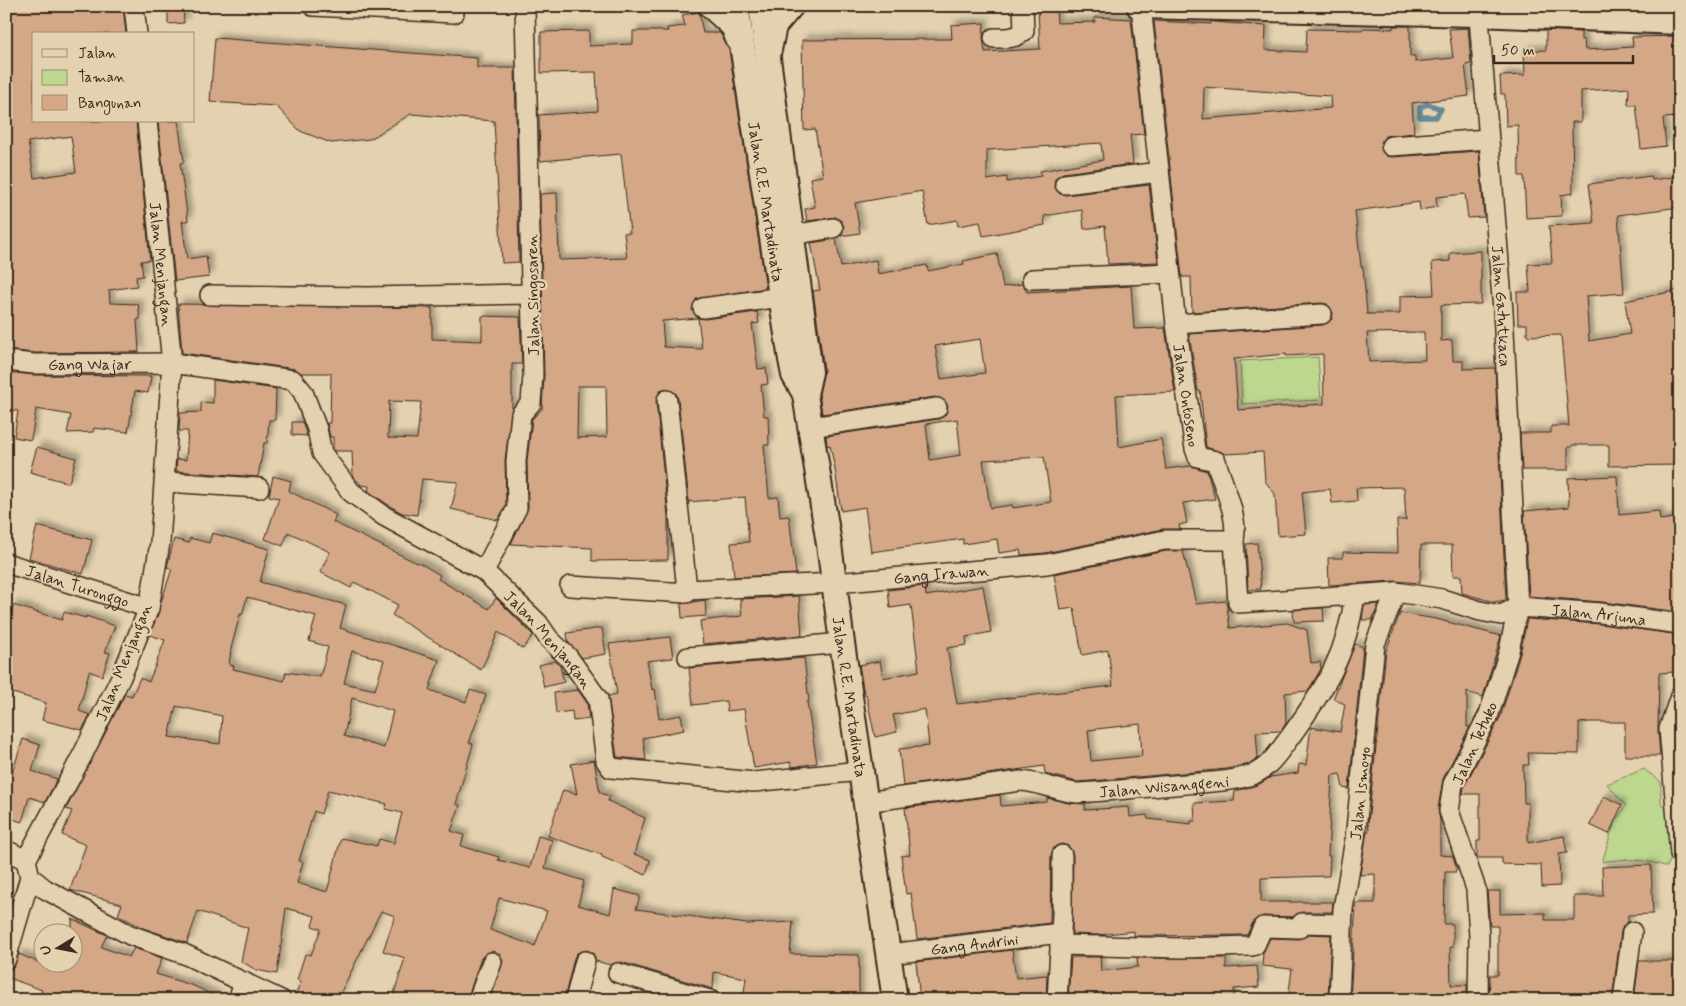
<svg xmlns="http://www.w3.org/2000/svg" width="1686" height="1006" viewBox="0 0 1686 1006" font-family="Mynerve,sans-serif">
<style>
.green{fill:#bdd78f;stroke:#7c8056}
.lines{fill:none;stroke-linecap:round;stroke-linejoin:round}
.stream{stroke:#688b97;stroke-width:5.5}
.building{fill:#d4a786;stroke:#3b2a1e;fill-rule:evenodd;filter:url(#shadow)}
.minor-casing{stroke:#3b2a1e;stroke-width:22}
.major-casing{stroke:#3b2a1e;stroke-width:28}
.minor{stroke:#e3d1af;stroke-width:19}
.major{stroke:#e3d1af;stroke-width:24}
.labels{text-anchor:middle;stroke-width:5;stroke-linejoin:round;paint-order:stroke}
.street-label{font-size:16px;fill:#3b2a1e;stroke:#e3d1af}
</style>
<defs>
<filter id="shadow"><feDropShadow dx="4.5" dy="-4.5" stdDeviation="2.5" flood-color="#0004"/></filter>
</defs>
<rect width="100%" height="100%" fill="#e3d1af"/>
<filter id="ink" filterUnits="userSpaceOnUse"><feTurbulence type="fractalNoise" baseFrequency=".02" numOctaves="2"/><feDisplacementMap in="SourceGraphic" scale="10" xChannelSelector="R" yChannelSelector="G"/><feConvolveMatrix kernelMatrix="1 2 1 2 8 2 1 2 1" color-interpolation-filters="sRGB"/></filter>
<g filter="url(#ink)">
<path class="green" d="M1318 357 1321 400 1242 404 1240 361Z
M1644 769 1661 782V803L1676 818 1680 863 1670 860 1667 867C1645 859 1625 858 1602 862L1614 824 1626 806 1607 784Z"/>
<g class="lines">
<path class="stream" d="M1428 104 1441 109 1436 117H1420V107Z"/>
</g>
<path class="building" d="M6 6H123L126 34H34V121H136L150 260 141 261 143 276 136 277 137 286 109 290 110 303 138 304 140 319 137 320 139 352 35 353 6 350ZM71 136 76 172 34 178 28 142Z
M168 6H183L184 23 168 24Z
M1056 9 1057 23 1095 22V17L1131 19 1144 134 1130 135 1133 164 1063 173 1055 179 1054 186 1060 194 1066 195 1149 185 1158 262 1108 264 1105 226 1084 229 1082 210 1044 216 1045 225 983 236 980 222 958 226 957 220 928 225 922 191 855 203 860 233 841 236 844 226 836 217 807 221 805 209 815 207 810 178 823 176 815 129 804 130 802 40 952 39 951 25 984 23 983 38 985 52 1040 49 1038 10ZM1101 143 1103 160 1040 171 1041 176 1007 182V177L987 180V150Z
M699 12 703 33H720L729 49 766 288 696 299 692 309 698 318 662 321 664 347 702 349 698 318 705 319 757 312 759 323 752 324 758 369 766 368 768 384 761 385 764 416H768L769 445H764L769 498 778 497 780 517 789 516 796 574 734 577 731 543 749 542 745 497 689 502 678 399 676 393 666 389 660 391 656 401 668 516V560L592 561V548L511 544 528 508 527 461 532 419 542 409 544 375 540 194 557 193 559 260 627 258 624 233H630L621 154 540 161 539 115 598 111 596 72 541 73V32L589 31V46L633 44V31H668L667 28 685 26 682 15ZM578 386H606L607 437 577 438Z
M1154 21 1211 24V21L1214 22 1266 26 1265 50 1306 52 1307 29 1363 30V28L1393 29V26H1410V56H1415V62L1453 58 1449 29 1468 28 1471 64 1465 65 1469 96 1412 103 1414 133 1385 136 1380 147 1386 156 1392 157 1479 151 1484 217 1468 218 1465 194 1436 197 1437 207 1420 210 1419 202 1355 211 1361 267H1363L1367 314H1400V296L1434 295 1432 262 1450 261V253L1481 251V304L1441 305V341L1452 340 1453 361H1463V369L1495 368 1506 600 1494 602 1462 593 1461 576H1453L1452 545H1421L1420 583 1395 581 1329 585 1328 558H1343V552L1398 553 1397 520H1406L1404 487 1356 488 1357 501 1332 503 1330 489 1302 492 1306 534 1278 536 1275 494 1265 481 1263 452 1225 454 1206 447 1200 391H1198L1189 334 1323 325 1332 319 1333 313 1327 304 1321 303 1192 312 1191 277H1182ZM1204 87 1330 96 1331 108 1203 119ZM1424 332 1425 360 1369 362 1367 333ZM1286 354V356L1323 354 1324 404 1238 410 1234 359Z
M1546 30 1581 32V40H1584L1585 50 1633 47 1632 37 1680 36V117L1663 118 1666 146 1641 149 1636 105H1628L1629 88 1581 91V122H1572L1573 193 1561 195 1562 216 1526 218 1524 176H1519L1518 125 1506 126 1505 94H1501L1500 76 1525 75 1524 51 1546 50Z
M215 38 477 58V68H515L519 262 502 263 494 121 411 114 370 139 331 143 300 131 276 106 210 102Z
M158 121H178L184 162 180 163 188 221H182L187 259 206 256 209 277 175 281Z
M1651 176 1652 180 1680 176V207L1618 215 1624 293 1586 296 1589 341 1630 334 1625 301 1680 290V465L1609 466V445H1572V447H1568V470H1522L1520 433H1551V426H1569L1561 335 1527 336V324H1518L1517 292H1530L1528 264 1552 263 1549 226 1594 223 1589 184Z
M836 239 841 267 876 260 878 274 927 265 928 271 964 264 963 261 997 254 1003 287 1022 284 1027 292 1131 286 1134 329 1165 328 1175 392 1116 395 1119 447 1161 439 1166 469 1191 466 1207 471 1215 499 1183 503 1187 523 1179 525 1180 529H1163L1045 553 1021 555 1020 550 999 553 997 539 963 544V539L871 552 865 507 841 511 835 469 830 445 827 446 826 436 939 419 944 416 948 407 945 401 935 397 822 414 819 394 824 370 813 291 820 290 811 243ZM980 339 985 373 941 379 935 346ZM957 419 961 455 930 460 926 424ZM1044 457 1051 502 1013 508 1012 505 990 508 983 460Z
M178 304 432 308V339L482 341V316L520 317 522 364H512V408L505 460 506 505 498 520 451 509 458 482 422 479 417 515 402 513 390 506 368 491 369 486 361 485 353 476 352 451H335L333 448V437H330L327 423H330L331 373H301L295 369 182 353ZM389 401 421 402 417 439 388 438Z
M6 372 34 375 151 376 148 393 135 391 128 432 94 428 93 432 67 433 71 415 36 409 31 440 14 437 18 411 6 409Z
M213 380 276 389 275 420H269L267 443H264L258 477 176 471 177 459 186 460 188 431H179L180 413 201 412V402L213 403Z
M292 422H302L307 436 292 435Z
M37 447 76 458 69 483 30 472Z
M273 476 291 481 289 491 336 515 333 522 417 563 418 562 440 575 438 579 489 609 496 598 533 635 523 649 498 632 481 670 392 615 398 605 354 582 351 588 320 572 330 552 288 532 283 546 265 539 279 498 269 496Z
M1617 476 1619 515 1659 511 1660 520 1680 517V540L1678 541 1680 572 1677 573 1679 610 1672 611 1602 602 1529 596 1524 511 1569 507 1568 478Z
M37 526 92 540 83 574 29 558Z
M212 533 269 549 260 582 346 605 340 628 439 660 429 690 466 702 470 690 486 695 469 743 473 744 456 804 460 805 451 831 464 835 461 846 499 857 498 860 530 868 538 836 552 840 545 868 584 881 578 905 610 914 614 889 640 896 636 909 747 924 793 922 790 954 859 955V1000H743L746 978 714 972 713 989 621 962 610 965 596 961 593 953 587 950 577 953 574 958 564 1000H490L503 961 500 954 491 951 481 958 467 1000H392L405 958 383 951 395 916 381 911 337 1000H293L301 981 297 980 305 954 311 955 321 929 312 926 315 916 286 908 277 974 256 970 241 961 248 928 198 911 187 943 143 928 118 915 122 904 70 890 86 845 62 835 72 811 66 809 125 694 132 696 140 678 149 682 165 640 150 635 172 569 167 567 174 539 189 543 190 538 209 543ZM247 597 316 616 309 641 328 647 320 677 286 672 284 681 233 669 234 666 229 665 231 649 240 614 242 615ZM352 651 384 660 375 690 344 683ZM352 698 393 711 384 748 344 736ZM176 706 222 716 220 744 169 737ZM328 790 387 804 385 809 402 813 394 843 379 839 377 846 341 838 327 892 297 883 303 862 299 861 314 811 321 814ZM499 898 547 911 535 946 490 930Z
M1257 543 1261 589 1248 590 1246 544Z
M1166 551H1183L1196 604 1226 601 1230 628 1287 623 1307 630 1311 663 1320 662 1321 669 1308 691 1285 693 1286 723 1281 731 1256 732 1258 758 1250 764 1227 769 1103 780 1077 782 1066 779 1045 774 1044 766 903 786 899 749 929 746 925 709 893 715 897 732 875 737 866 694H864L859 665 880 661 883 678 919 671 911 605 890 608 888 590 925 586 926 596 983 586 991 632 966 637 967 645 947 648 957 704 1113 686 1108 650 1082 655 1074 608 1060 610 1054 574ZM1140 724 1142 756 1091 761 1088 730Z
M799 596 802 635 703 644 700 621 742 616 740 599Z
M705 600 706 616 682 618 681 604Z
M1379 604 1372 620H1362L1364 605Z
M13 605 62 620 64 612 86 618V616L115 626 105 652 110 653 102 676 89 671 79 711 90 715 82 730 42 720 46 703 6 691V632Z
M1323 608 1324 621 1294 622 1293 610Z
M1400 613 1436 619 1501 636 1483 697 1467 692V727H1470L1443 779 1438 809 1440 821V855L1453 856 1456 866V872H1445L1444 924H1453V947H1450L1451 985H1467V1000H1350L1356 903H1375V874L1360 875 1367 831H1369L1368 823 1386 651Z
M1527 619 1600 624 1673 634 1675 672 1659 673 1658 730 1660 756H1625V722H1589L1579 723V754L1528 753 1529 765H1523L1524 803H1528V843L1564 836 1567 853 1559 854 1560 886 1542 887 1541 865 1502 864V858H1477V841H1480V794H1463L1464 787 1500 718 1520 654Z
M602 628 606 654 582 658 568 642 567 633Z
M670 637 673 658 647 661 652 690 655 689 659 719 681 715 684 730 643 738 646 760 617 757 608 696 617 694 609 644Z
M1355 644 1363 647 1349 789 1343 788 1340 774 1332 775 1328 856H1330L1329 876 1261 878V902H1333L1332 912H1302L1293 917 1263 916 1253 922 1247 935 1134 936V931L1098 935 1072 934 1073 855 1068 846 1062 844 1056 846 1051 855 1050 923 917 939 911 893 906 894 901 856 910 855 905 808 1000 795 1001 806 1047 802V798L1068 803 1085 804V810L1129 807 1130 817 1147 815 1148 819 1191 824V821H1195L1194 803 1234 801 1235 791 1258 785 1271 777 1298 773 1299 764 1306 765 1311 727 1340 732 1345 704 1333 699Z
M804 658 809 702H807L817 763 792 767 791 762 754 768 744 709 727 711 726 701 693 705 689 668Z
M555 661 560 666 564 682 544 687 539 665Z
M578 690 587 703 589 719 573 721 572 711 556 713 554 693Z
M23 739 40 745 32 771 57 779 45 802 29 797 22 822 6 817V792Z
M594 760 600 793 610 796 608 801 645 818 634 854 650 860 646 875 602 857V855L548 836 563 790 577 794 571 764Z
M1604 796 1622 805 1609 834 1590 825Z
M1651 865 1653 914 1628 915V922L1621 931 1612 1000H1570L1560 996 1528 997V1000H1489L1490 975H1498V926H1490L1487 891H1500V914L1545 913V920H1574V896H1603L1602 867Z
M72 919 107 935 101 947 129 957 134 948 162 958 156 974 194 986 223 1000H38L42 990 6 977 7 970 14 967 19 954 42 964H72Z
M1308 934 1331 935 1328 1000H1288L1292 969 1262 966 1263 953 1270 938 1299 939Z
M1012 950 1016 978 1047 975 1046 1000H920L916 962Z
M1071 957H1100L1101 971 1138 967 1137 958H1226V968L1257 966 1259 987 1234 989V998L1068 1000Z
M1639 961H1674V985H1678V1000H1634Z"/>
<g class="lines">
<g class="minor-casing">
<g id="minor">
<path d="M134 6 137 34"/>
<path d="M313 6 454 13V6"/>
<path id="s1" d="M1141 6 1176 324 1195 449 1198 457 1216 461C1222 484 1239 516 1234 540L1238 603 1396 592 1442 599 1480 611 1501 615 1518 607"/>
<path id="s2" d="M1478 6 1503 311 1518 607 1509 651 1489 714 1453 784 1449 811 1476 889 1479 937 1478 1000"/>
<path d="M994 38C1006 38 1015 39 1024 31L1023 6"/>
<path id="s3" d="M147 121 172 363 160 543 149 608 121 677 82 756 26 860 30 877 45 889 130 935 184 954 281 1000"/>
<path d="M1391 146 1488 139"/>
<path d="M1065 184 1159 172"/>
<path d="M792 235 833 228"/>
<path d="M1032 279 1170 273"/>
<path d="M210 295 368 297 532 294"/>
<path d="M703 308 781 297"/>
<path d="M1176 324 1322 314"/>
<path id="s4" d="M6 361 34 364 172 363 293 380 303 392 317 429 322 453 351 492 384 516 484 571 538 623 549 639 568 657 598 699 606 761 611 768 754 782 860 771"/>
<path d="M667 400 687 590"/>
<path d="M811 427 937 408"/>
<path d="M166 482 259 488"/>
<path id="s5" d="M6 563 149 608"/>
<path d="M484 571 517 508 516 461 521 414 531 403 533 375 525 6"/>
<path id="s6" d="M570 586 687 593V590L835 583 1047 564 1165 540H1234"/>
<path id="s7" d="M1518 607 1601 613 1680 624"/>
<path d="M688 657 842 643"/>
<path d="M1680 696 1669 729 1680 854"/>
<path id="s8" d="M865 802 1021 781C1040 782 1058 791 1077 793 1113 791 1150 787 1186 784 1208 782 1233 782 1254 774 1270 767 1280 750 1290 737 1326 687 1347 655 1355 594"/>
<path d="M6 850 26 860"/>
<path d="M1060 945 1182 948 1252 946 1255 945 1263 927 1299 928 1302 923 1342 924"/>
<path id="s9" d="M890 954 1060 933"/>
<path d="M6 959 30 877"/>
<path d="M618 973 710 1000"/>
<path d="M238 1000 244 982"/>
<path d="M478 1000 492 962"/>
<path d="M575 1000 585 961"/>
<path d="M1057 1000 1062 914V855"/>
<path id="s10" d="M1339 1000 1343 909 1355 839 1375 644 1396 592"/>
<path d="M1623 1000 1632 932"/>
</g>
</g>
<g class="major-casing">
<g id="major">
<path d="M711 6 733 26 738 39"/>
<path id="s11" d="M736 6 791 360 794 375 805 394"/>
<path id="s12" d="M761 6 810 372 805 394 829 544 842 643 895 1000"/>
<path d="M1139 6 1477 14 1680 22"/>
<path d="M769 50 774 26 791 6"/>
</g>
</g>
<use href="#minor" class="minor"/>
<use href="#major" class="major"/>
</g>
</g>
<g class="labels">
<g class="street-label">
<text dy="6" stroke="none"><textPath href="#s11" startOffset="198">Jalan R.E. Martadinata</textPath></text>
<text dy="6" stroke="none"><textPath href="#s3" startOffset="144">Jalan Menjangan</textPath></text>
<text transform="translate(532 295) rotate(-91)" y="6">Jalan Singosaren</text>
<text dy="6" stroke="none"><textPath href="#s2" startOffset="301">Jalan Gatutkaca</textPath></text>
<text dy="6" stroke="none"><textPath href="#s4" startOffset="84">Gang Wajar</textPath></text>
<text dy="6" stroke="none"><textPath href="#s1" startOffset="392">Jalan Ontoseno</textPath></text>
<text dy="6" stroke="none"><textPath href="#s6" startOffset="375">Gang Irawan</textPath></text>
<text dy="6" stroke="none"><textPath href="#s5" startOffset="75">Jalan Turonggo</textPath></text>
<text dy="6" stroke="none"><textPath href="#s7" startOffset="81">Jalan Arjuna</textPath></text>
<text dy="6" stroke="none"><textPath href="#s4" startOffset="666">Jalan Menjangan</textPath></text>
<text transform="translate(123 662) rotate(-68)" y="6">Jalan Menjangan</text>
<text dy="6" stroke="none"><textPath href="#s12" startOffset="698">Jalan R.E. Martadinata</textPath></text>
<text transform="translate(1474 743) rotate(-66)" y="6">Jalan Tetuko</text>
<text dy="6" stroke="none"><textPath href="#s8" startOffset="302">Jalan Wisanggeni</textPath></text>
<text dy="6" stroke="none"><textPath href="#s10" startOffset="208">Jalan Ismoyo</textPath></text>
<text dy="6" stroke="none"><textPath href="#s9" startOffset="85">Gang Andrini</textPath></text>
</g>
</g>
<rect width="1686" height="1006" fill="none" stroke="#e3d1af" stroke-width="25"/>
<rect x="12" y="12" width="1661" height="981" fill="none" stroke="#3b2a1e" stroke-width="2" filter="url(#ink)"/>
<rect x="32" y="32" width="162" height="90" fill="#e3d1af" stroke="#a08e75"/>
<rect x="42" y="49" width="25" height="8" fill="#e3d1af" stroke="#a08e75"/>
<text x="78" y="58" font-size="15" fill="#3b2a1e">Jalan</text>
<rect x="42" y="70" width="25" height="15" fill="#bdd78f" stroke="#a08e75"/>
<text x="78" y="82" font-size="15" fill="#3b2a1e">Taman</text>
<rect x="42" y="95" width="25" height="15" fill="#d4a786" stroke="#a08e75"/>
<text x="78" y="108" font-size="15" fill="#3b2a1e">Bangunan</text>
<g transform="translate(58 948) rotate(260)"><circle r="24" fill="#e3d1af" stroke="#a08e75"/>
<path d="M0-4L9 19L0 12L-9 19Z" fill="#3b2a1e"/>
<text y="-8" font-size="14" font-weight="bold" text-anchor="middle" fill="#3b2a1e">U</text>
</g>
<path d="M1494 55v8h139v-8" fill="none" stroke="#3b2a1e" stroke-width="2.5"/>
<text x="1501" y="55" font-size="15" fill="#3b2a1e" stroke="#e3d1af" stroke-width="4" paint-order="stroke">50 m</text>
</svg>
